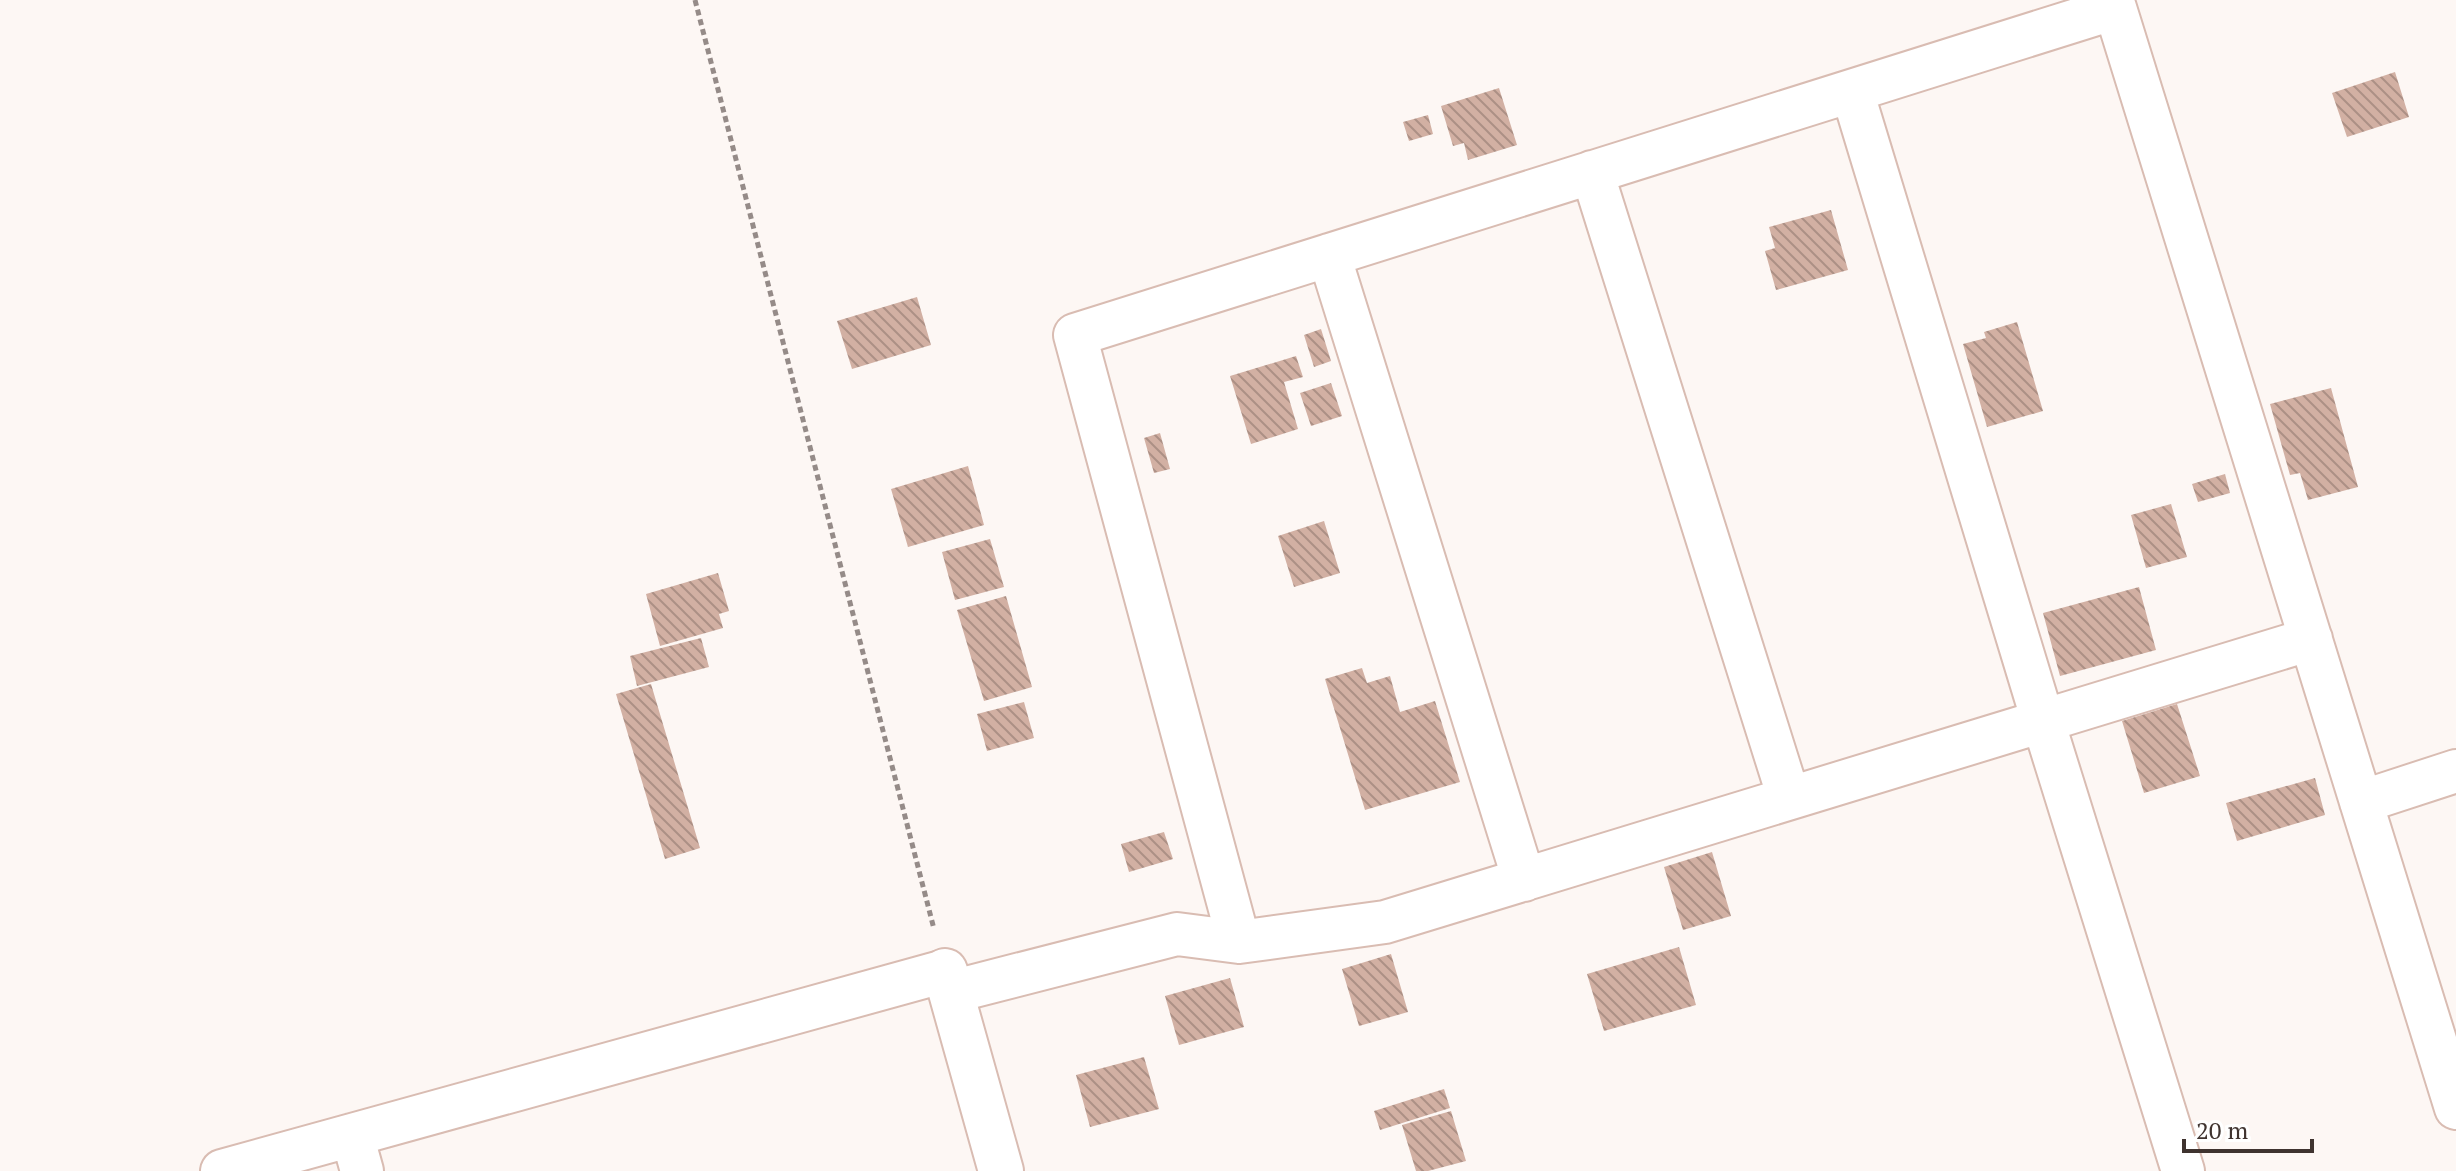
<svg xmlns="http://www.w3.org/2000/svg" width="2456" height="1171" viewBox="0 0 2456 1171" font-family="'PT Serif',serif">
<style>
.building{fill:url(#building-back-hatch)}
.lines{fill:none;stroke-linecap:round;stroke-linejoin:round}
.minor-casing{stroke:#d9bcb2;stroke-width:46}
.tertiary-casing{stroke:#d9bcb2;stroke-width:48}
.path{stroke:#958b88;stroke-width:5;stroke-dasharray:6 4;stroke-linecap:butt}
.minor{stroke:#fff;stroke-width:42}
.tertiary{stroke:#fff;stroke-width:44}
</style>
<defs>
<pattern id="building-back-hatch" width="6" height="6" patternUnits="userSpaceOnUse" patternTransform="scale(2)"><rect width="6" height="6" fill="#d2b0a3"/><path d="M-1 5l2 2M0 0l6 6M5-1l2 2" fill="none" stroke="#ac9085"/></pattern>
</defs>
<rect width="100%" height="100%" fill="#fdf7f4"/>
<path class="building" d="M2395 72 2409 117 2347 137 2332 93Z
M1499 88 1517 145 1468 160 1464 143 1453 146 1441 106Z
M1428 115 1433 134 1409 141 1403 122Z
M1831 210 1848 270 1776 290 1765 251 1775 248 1769 227Z
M917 297 931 345 852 369 837 321Z
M2017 322 2043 411 1987 427 1963 344 1986 338 1984 332Z
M1321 329 1331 361 1314 367 1304 335Z
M1296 356 1303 377 1284 382 1298 429 1251 444 1230 376Z
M1331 383 1342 416 1311 426 1300 393Z
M2331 388 2358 487 2308 500 2300 473 2290 475 2270 404Z
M1160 433 1170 469 1154 473 1144 438Z
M968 466 984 525 908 547 891 489Z
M2225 474 2230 493 2198 502 2192 484Z
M2171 504 2187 557 2146 568 2131 515Z
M1324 521 1340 573 1294 587 1278 536Z
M990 539 1004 587 955 600 942 552Z
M718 573 729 611 719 614 723 628 660 646 646 594Z
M2139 587 2156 650 2060 676 2043 613Z
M1006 596 1032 687 984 701 957 610Z
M701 638 709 667 637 686 630 656Z
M1362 668 1367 683 1390 676 1400 712 1435 701 1460 782 1365 810 1325 679Z
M651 684 700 848 665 859 616 694Z
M1024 702 1034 738 987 751 977 714Z
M2177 704 2200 776 2144 793 2122 721Z
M2315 778 2325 815 2237 841 2226 803Z
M1164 832 1173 859 1129 872 1121 844Z
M1712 852 1731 916 1683 930 1664 867Z
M1679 947 1696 1005 1604 1031 1587 974Z
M1391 954 1408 1012 1359 1026 1342 969Z
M1230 978 1244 1027 1179 1045 1165 996Z
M1144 1057 1159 1109 1090 1127 1076 1075Z
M1444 1089 1450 1108 1380 1130 1374 1111Z
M1451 1111 1466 1161 1428 1171H1416L1402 1125Z"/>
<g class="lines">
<g class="minor-casing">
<path id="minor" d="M1852 91 2043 721 2183 1171
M1592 172 1789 798
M1329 255 1524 880
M2361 802 2456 771
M1239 942 1075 335 2115 8 2456 1108
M951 992 1177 934 1239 942 1385 922 2311 639
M352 1135 362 1171
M222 1171 945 971"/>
</g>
<g class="tertiary-casing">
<path id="tertiary" d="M945 971 1001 1171"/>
</g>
<path class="path" d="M695 0 934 929"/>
<use href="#minor" class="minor"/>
<use href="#tertiary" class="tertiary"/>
</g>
<path d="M2184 1139v12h128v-12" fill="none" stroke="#3f332f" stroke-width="4"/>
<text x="2196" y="1139" font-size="24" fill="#3f332f" stroke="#ffffff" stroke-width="6" paint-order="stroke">20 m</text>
</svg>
